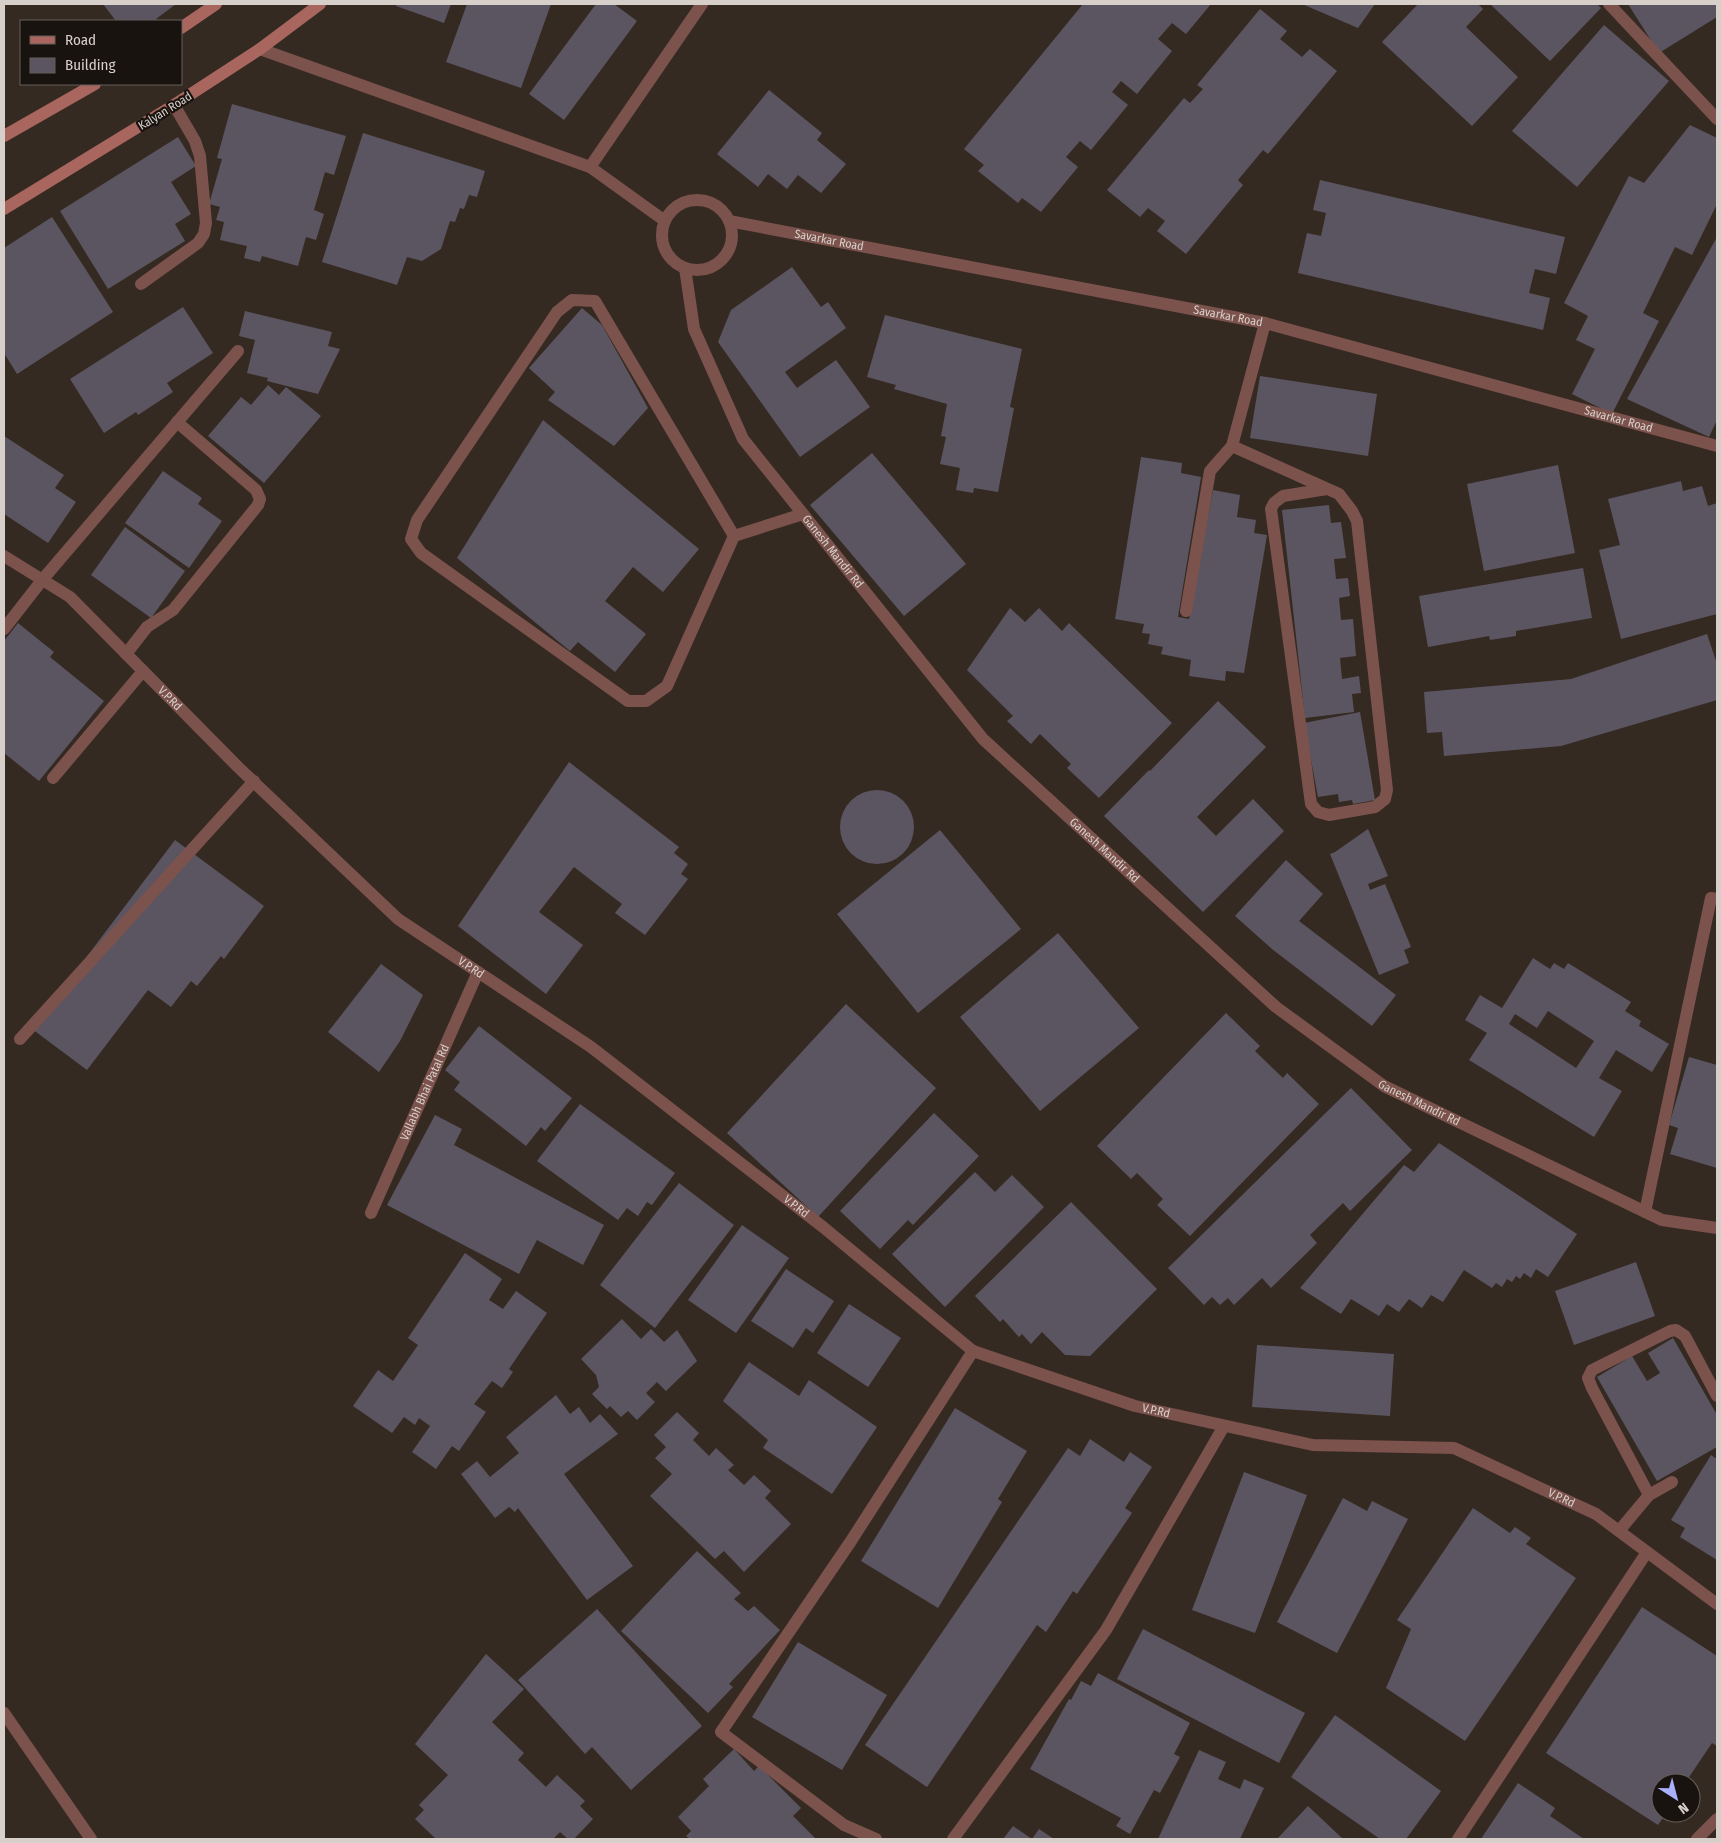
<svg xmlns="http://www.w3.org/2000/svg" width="1721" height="1843" viewBox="0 0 1721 1843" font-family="'Fira Sans Condensed',sans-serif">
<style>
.building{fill:#5b5562;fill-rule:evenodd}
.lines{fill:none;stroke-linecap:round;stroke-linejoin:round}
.service{stroke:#7c524d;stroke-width:12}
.minor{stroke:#7c524d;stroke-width:12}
.tertiary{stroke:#7c524d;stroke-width:12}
.secondary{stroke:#a8665e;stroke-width:12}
.labels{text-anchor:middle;stroke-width:4.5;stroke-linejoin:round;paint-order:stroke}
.street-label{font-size:12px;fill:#d7d0ca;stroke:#191310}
</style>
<rect width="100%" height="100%" fill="#352a21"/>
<path class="building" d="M103 4H176L156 19 158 21H116Z
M397 4H451L444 23 396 6Z
M467 4H551L521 88 446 62Z
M596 4H614L637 21 564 120 529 94Z
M1083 4H1211L1186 34 1172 23 1158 39 1172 51 1137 94 1121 81 1112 92 1128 105 1091 150 1080 141 1066 157 1078 167 1041 212 1022 198 1018 203 978 171 984 165 964 149Z
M1302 4H1375L1358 28Z
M1418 4H1478L1483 9 1466 27 1518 77 1472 126 1382 42Z
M1490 4H1597L1601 8 1550 61Z
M1628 4H1717V17L1659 53Z
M1260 9 1287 31 1280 39 1302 57 1310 49 1337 71 1268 154 1263 150 1238 180 1243 185 1186 254 1157 231 1165 221 1148 208 1140 217 1107 190 1184 98 1190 103 1203 89 1197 85Z
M1604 25 1669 81 1577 187 1512 131Z
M769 90 822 133 817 140 846 164 821 193 798 175 787 189 768 174 758 187 717 154Z
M232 104 346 136 334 175 325 172 314 210 324 214 316 240 306 237 298 266 262 256 260 262 244 258 247 246 220 240 224 222 216 220 220 207 209 204 222 159 217 158Z
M1690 125 1717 138V204L1692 255 1675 247 1643 313 1659 321 1612 414 1572 394 1595 349 1576 340 1588 316 1564 303 1629 176 1644 183Z
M363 133 485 171 477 197 469 195 464 209 460 208 455 222 450 221 441 249 422 261 407 257 397 285 322 262Z
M178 137 196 166 171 182 191 214 175 224 185 241 108 289 60 211Z
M1320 180 1565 237 1556 274 1535 269 1529 293 1550 298 1543 330 1298 273 1307 233 1321 236 1326 213 1313 210Z
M52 217 113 312 17 374 4 353V248Z
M1717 237V420L1709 437 1627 399Z
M792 267 821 307 828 302 846 328 785 372 797 388 836 360 870 407 800 457 718 342 731 310Z
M183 307 213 353 167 383 173 392 138 415 136 412 104 433 70 379Z
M582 308 602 325 648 408 614 446 548 400 555 392 529 368Z
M245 311 332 332 328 346 340 349 318 394 267 381 268 378 247 373 255 340 239 336Z
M885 315 1022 349 1010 407 1014 408 998 492 974 488 973 493 956 490 960 468 940 464 946 437 941 436 947 404 894 389 896 385 867 377Z
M1260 376 1377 394 1368 456 1250 438Z
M268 385 279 395 286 387 321 416 264 483 208 436 241 397 251 405Z
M543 420 699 549 663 592 633 567 605 601 646 634 615 672 578 642 570 651 457 558Z
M4 436 64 475 55 488 76 502 48 543 4 514Z
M872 453 966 564 904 616 810 505Z
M1141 457 1182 463 1181 473 1201 477 1178 617 1189 619 1213 490 1240 495 1237 517 1256 520 1254 533 1267 535 1244 673 1226 671 1225 681 1189 676 1191 660 1161 654 1163 647 1148 644 1150 634 1142 633 1144 624 1115 619Z
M1558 465 1575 553 1484 571 1467 484Z
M163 471 202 498 198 504 222 521 189 568 125 523Z
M1681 481 1683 491 1702 486 1708 506 1717 503V614L1621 639 1599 550 1620 545 1608 499Z
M1329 505 1331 523 1341 522 1346 558 1334 559 1336 579 1348 578 1350 596 1339 598 1341 620 1353 619 1356 656 1340 658 1342 679 1359 676 1361 693 1352 694 1354 712 1305 718 1282 510Z
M125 527 185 571 151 618 91 575Z
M1583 568 1592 618 1516 631V636L1490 640 1489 636 1428 647 1419 596Z
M1010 608 1025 622 1039 608 1062 631 1069 623 1172 723 1099 798 1067 768 1071 764 1040 734 1031 744 1007 721 1013 716 967 670Z
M18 623 54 652 50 657 104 701 39 781 4 753V641Z
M1707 634 1717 664V700L1561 746 1444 756 1442 732 1427 733 1424 692 1571 679Z
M1218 701 1266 747 1197 817 1216 836 1253 799 1284 831 1203 912 1104 816 1149 770 1150 771Z
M1360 712 1375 800 1353 804 1352 800 1339 802 1338 794 1318 797 1304 723Z
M569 762 679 847 674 853 688 864 681 874 688 879 645 935 615 913 622 904 574 867 539 912 583 945 546 994 458 926Z
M840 827a37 37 0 1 1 74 0a37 37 0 1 1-74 0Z
M1368 829 1388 876 1368 884 1370 890 1385 884 1411 947 1404 950 1409 963 1379 975 1330 854 1335 852Z
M940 830 1021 929 918 1013 837 914Z
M175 840 264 906 224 959 221 956 197 986 191 981 171 1007 148 990 87 1070 32 1029Z
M1286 860 1323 894 1299 921 1396 995 1372 1026 1272 949 1235 916Z
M1058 933 1139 1028 1040 1111 960 1017Z
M1533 958 1550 969 1554 963 1564 969 1568 963 1631 1002 1625 1011 1641 1021 1639 1026 1669 1044 1652 1072 1616 1050 1599 1078 1622 1091 1594 1137 1469 1060 1487 1033 1465 1020 1480 995 1502 1008ZM1548 1011 1594 1041 1576 1068 1509 1024 1515 1014 1537 1028Z
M381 964 423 995 400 1041 379 1072 328 1032Z
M846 1004 936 1088 818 1217 727 1133Z
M1226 1013 1260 1046 1255 1051 1283 1078 1287 1073 1319 1104 1190 1236 1157 1205 1163 1199 1137 1173 1131 1179 1097 1146Z
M479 1026 572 1098 545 1131 541 1127 526 1146 454 1090 460 1082 445 1070Z
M1689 1057 1717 1065V1168L1670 1154 1678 1128 1669 1125Z
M1351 1088 1412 1150 1350 1211 1343 1203 1310 1235 1317 1243 1271 1288 1262 1278 1234 1305 1228 1298 1220 1305 1212 1297 1204 1305 1168 1268Z
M580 1104 675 1173 652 1205 647 1202 638 1216 627 1208 618 1220 537 1161Z
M934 1113 979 1156 913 1225 908 1220 880 1249 840 1211Z
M435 1115 462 1129 454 1145 604 1225 583 1265 537 1240 519 1274 387 1205Z
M1439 1143 1577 1234 1548 1277 1536 1269 1531 1278 1524 1273 1520 1279 1516 1276 1512 1282 1507 1279 1502 1287 1496 1283 1492 1288 1464 1270 1443 1302 1431 1295 1422 1308 1409 1299 1399 1312 1387 1304 1379 1316 1351 1299 1341 1314 1300 1288 1404 1165 1414 1172Z
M975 1172 995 1192 1012 1175 1044 1207 945 1307 892 1254Z
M679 1183 734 1225 655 1328 600 1285Z
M1071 1202 1157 1289 1090 1356 1065 1355 1042 1332 1031 1344 1022 1334 1019 1337 1003 1319 1000 1322 975 1296Z
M742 1225 789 1258 736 1333 688 1300Z
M465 1253 502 1279 489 1300 503 1309 516 1291 547 1313 509 1369 513 1372 502 1388 492 1381 474 1404 486 1412 459 1451 452 1446 436 1469 412 1452 430 1426 419 1418 415 1425 404 1417 392 1433 353 1406 378 1370 393 1381 418 1345 408 1338Z
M1636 1262 1655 1316 1574 1345 1555 1291Z
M786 1269 834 1301 813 1333 806 1328 793 1348 751 1321Z
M849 1304 901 1338 868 1387 817 1353Z
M622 1319 641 1339 651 1329 664 1342 677 1330 697 1361 666 1391 657 1382 646 1393 655 1402 637 1420 628 1411 621 1417 610 1406 607 1409 592 1394 599 1387 596 1375 581 1359Z
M1673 1338 1717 1415V1447L1657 1481 1597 1377 1632 1356 1647 1381 1660 1373 1648 1353Z
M1257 1345 1394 1354 1390 1416 1252 1407Z
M749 1362 799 1396 809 1380 877 1427 832 1494 763 1448 768 1440 723 1401Z
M556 1395 570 1414 579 1407 590 1423 600 1414 618 1434 564 1474 633 1566 587 1600 518 1508 515 1512 509 1507 495 1518 461 1474 477 1461 490 1477 519 1453 506 1437Z
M955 1408 1027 1451 998 1499 1002 1502 938 1608 861 1561Z
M677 1412 699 1433 693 1440 709 1456 716 1448 734 1465 728 1470 744 1485 754 1475 771 1491 765 1498 791 1524 744 1572 724 1551 715 1559 650 1496 672 1474 655 1458 666 1447 654 1435Z
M1090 1439 1124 1462 1130 1452 1152 1467 1125 1508 1132 1513 1077 1594 1073 1591 1046 1632 1037 1625 927 1787 865 1745 1068 1448 1080 1456Z
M1711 1455 1717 1459V1560L1680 1537 1685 1528 1671 1520Z
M1244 1472 1307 1495 1255 1633 1192 1610Z
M1343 1498 1367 1511 1372 1501 1408 1519 1337 1653 1277 1622Z
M1473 1508 1510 1533 1515 1527 1531 1538 1526 1544 1576 1578 1465 1741 1386 1688 1411 1629 1397 1620Z
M697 1551 741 1593 734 1599 748 1611 754 1606 780 1630 729 1684 733 1687 708 1713 621 1631Z
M1642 1607 1717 1656V1746L1712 1743 1685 1783H1661V1813H1666L1658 1825 1546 1753Z
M597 1609 702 1726 631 1790 592 1747 585 1754 518 1680Z
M1143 1629 1305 1713 1279 1763 1117 1679Z
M798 1642 887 1695 842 1770 752 1717Z
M486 1654 524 1689 492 1722 524 1753 518 1760 546 1787 557 1775 585 1801 580 1806 593 1819 574 1839H568L560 1832 553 1839H467L465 1838 463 1839H436L415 1819 424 1810 419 1805 448 1775 415 1744Z
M1098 1673 1190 1723 1174 1754 1180 1757 1160 1793 1154 1790 1130 1834 1116 1826 1121 1818 1030 1769 1069 1699 1071 1700 1081 1681 1091 1686Z
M1335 1715 1441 1791 1406 1839H1380L1291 1777Z
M734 1749 754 1771 759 1766 801 1808 793 1816 816 1839H690L686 1836 691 1831 678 1817 709 1786 703 1779Z
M1199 1750 1226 1762 1218 1779 1240 1789 1244 1779 1264 1788 1240 1839H1158Z
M1518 1783 1555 1808 1550 1816 1584 1839H1481Z
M1308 1806 1343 1839H1277Z
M1013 1826 1032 1839 1039 1829 1054 1839H1003Z"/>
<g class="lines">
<path class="service" d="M20 1039 254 781"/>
<g class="minor">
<path d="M1609 4 1717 119"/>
<path d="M590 167 702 4"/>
<path id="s1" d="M729 221 1265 323 1717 446"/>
<path d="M141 284 198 243 204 234 206 223 200 156 195 141 174 105"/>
<path d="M1232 446 1339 494 1352 511 1357 521 1387 790 1385 799 1375 807 1329 815 1318 812 1311 804 1271 509 1274 503 1283 496 1327 489"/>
<path d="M734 536 595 301 572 300 557 312 417 520 411 539 421 553 628 701H646L667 686 734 536 803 514"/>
<path d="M1186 611 1210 471 1232 446 1265 323"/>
<path d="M4 629 43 579 238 351"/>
<path d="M126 654 147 627 173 610 258 505 260 499 256 490 177 422"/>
<path d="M53 778 143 671"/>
<path d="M1645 1212 1711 898 1717 899"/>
<path id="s2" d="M371 1213 478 972"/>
<path d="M1649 1495 1592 1388 1588 1378 1592 1370 1670 1331 1676 1330 1685 1336 1717 1396"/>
<path d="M1619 1531 1649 1495 1672 1482"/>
<path d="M4 1713 91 1839"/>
<path d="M876 1839 844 1825 721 1732 851 1541 973 1351"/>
<path d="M953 1839 1106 1630 1224 1426"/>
<path d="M1458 1839 1647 1552"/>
<path d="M1697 1839 1717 1819"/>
</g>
<g class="tertiary">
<path d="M260 49 590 167 665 221"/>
<circle cx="697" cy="235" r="35"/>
<path id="s3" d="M685 268 694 329 743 439 983 739 1276 1007 1384 1086 1662 1220 1717 1228"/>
<path id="s4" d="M4 556 70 597 238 767 398 919 591 1047 823 1227 973 1351 1135 1406 1313 1445 1454 1448 1596 1514 1717 1604"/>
</g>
<path class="secondary" d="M181 28 216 4
M4 136 95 84
M4 209 174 105 260 49 320 4"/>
</g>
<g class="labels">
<g class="street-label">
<text transform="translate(165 111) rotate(-32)" y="4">Kalyan Road</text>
<text dy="4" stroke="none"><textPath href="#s1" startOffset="102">Savarkar Road</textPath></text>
<text dy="4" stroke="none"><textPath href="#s1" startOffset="508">Savarkar Road</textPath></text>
<text dy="4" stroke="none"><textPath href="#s1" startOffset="912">Savarkar Road</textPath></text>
<text dy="4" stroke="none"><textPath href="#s3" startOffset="326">Ganesh Mandir Rd</textPath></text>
<text dy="4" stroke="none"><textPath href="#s4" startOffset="220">V.P.Rd</textPath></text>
<text dy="4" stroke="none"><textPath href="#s3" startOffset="731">Ganesh Mandir Rd</textPath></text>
<text dy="4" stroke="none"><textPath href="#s4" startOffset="625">V.P.Rd</textPath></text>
<text dy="4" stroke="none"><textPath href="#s2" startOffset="132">Vallabh Bhai Patal Rd</textPath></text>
<text dy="4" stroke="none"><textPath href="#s3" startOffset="1136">Ganesh Mandir Rd</textPath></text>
<text dy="4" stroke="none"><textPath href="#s4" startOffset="1029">V.P.Rd</textPath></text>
<text dy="4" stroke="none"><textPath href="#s4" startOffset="1450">V.P.Rd</textPath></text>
<text dy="4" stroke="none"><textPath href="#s4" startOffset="1870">V.P.Rd</textPath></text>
</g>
</g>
<rect width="1721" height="1843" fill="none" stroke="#d7d0ca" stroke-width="10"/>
<rect x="20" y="20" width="162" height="65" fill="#191310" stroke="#655f5a"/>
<rect x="30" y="36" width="25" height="8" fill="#a8665e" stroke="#655f5a"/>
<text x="65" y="45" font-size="15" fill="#d7d0ca">Road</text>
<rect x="30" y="58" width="25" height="15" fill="#5b5562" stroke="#655f5a"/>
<text x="65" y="70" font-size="15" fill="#d7d0ca">Building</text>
<g transform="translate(1676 1798) rotate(144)"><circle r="24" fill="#191310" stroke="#655f5a"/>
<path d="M0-4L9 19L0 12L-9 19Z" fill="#a9b0fc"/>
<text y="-8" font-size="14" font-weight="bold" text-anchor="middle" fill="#d7d0ca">N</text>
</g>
</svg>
